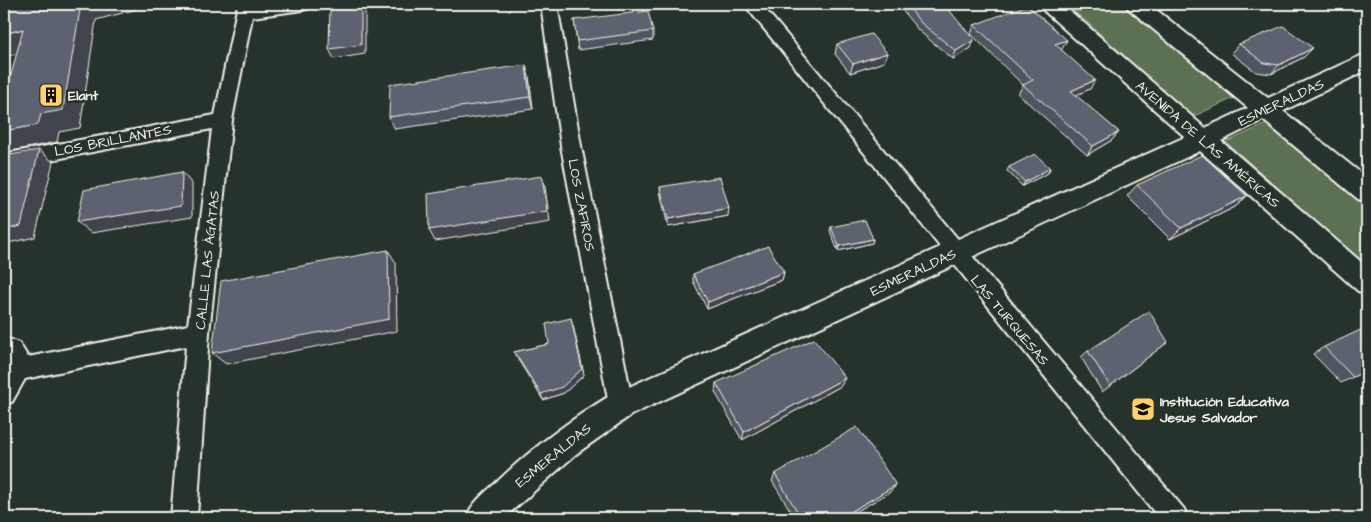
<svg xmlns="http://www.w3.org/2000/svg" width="1371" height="522" viewBox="0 0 1371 522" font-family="'Architects Daughter',sans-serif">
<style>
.green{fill:#5b7053;stroke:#a8b09e}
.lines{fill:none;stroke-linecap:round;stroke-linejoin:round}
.minor-casing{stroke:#f4f1e8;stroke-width:4}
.tertiary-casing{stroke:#f4f1e8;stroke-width:4}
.minor{fill:#26332d;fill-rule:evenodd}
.tertiary{fill:#26332d;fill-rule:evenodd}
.wall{fill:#4f5460;stroke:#f4f1e8}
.shaded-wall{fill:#40454e;stroke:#f4f1e8}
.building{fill:#5c6270;stroke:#f4f1e8}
.labels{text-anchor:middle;stroke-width:5;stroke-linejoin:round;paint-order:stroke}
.poi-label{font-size:14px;font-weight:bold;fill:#f4f1e8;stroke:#26332d;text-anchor:start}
.street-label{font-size:14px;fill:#f4f1e8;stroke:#26332d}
</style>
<rect width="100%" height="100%" fill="#26332d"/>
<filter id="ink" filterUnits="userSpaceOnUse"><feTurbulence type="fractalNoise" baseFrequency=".02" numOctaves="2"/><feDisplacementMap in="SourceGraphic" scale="10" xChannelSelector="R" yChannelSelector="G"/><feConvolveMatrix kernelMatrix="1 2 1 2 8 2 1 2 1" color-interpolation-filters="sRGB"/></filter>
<g filter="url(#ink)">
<path class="green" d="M1067 4H1120L1236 97 1192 117Z
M1268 123 1367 204V266L1226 142Z"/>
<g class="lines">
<g class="minor-casing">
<path id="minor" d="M238 4H311L309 8 303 10 252 17 232 120 209 333 197 518H171L186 346 25 379 12 402 4 405V375L6 362 4 359V337L19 343 28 357 188 325 212 129 4 169V154L215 115Z
M541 4H557L581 146 633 405 629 413 621 416 613 413 609 405 561 146Z
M744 4H761L1184 509 1188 518H1159Z"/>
</g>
<g class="tertiary-casing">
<path id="tertiary" d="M1039 4H1062L1205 128 1248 108 1129 9 1126 4H1149L1268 98 1367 53V70L1283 111 1367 178V202L1358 199 1263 120 1221 141 1367 267V294L1358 291 1200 151 631 415 576 454 504 518H466C472 502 486 492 498 481 532 448 570 420 611 395L1185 137 1042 9Z"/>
</g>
<use href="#minor" class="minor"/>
<use href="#tertiary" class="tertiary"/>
</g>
<path class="wall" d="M902 4H944L971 48 953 59 919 31 901 9Z
M574 20 653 31V40L578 50Z
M974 25 1067 40 1061 49 1090 89 1075 95 1119 132 1112 140 1087 155 1018 94 1023 85 971 34Z
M837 44 887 53 884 62 850 73 835 54Z
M1239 44 1304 57 1271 74 1256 72 1231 53Z
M529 77 533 109 395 129 389 117Z
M1367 141V149L1362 145Z
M1009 167 1050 168 1048 173 1022 186 1007 171Z
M1137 185 1247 196 1235 207 1170 239 1127 196Z
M660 187 728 216 668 227 661 196Z
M831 227 873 239 872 243 838 251 830 231Z
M784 272 782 280 707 309 693 281V274Z
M573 325 584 375 564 393 543 400 517 358 514 352 549 344Z
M1168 342 1102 392 1081 357 1088 351Z
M1324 347 1367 370 1341 383 1313 354Z
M716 383 841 386 742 440 715 392Z
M775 474 896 485 890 492 845 518H795L772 481Z"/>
<path class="shaded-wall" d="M81 4H137V9L96 20 80 128 59 132 57 142 11 151 4 145V131L41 114Z
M361 4H362L365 11V54L334 59 329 49Z
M23 29 41 48 4 57V34Z
M974 40 971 48 953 59 956 51Z
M1067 40 1062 49 1051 54 1055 44Z
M1313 48 1304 57 1271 74 1279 65Z
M887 53 884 62 850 73 853 64Z
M526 65 529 77 533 109 530 97Z
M1095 80 1090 89 1065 100 1071 91Z
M1119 132 1112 140 1087 155 1093 146Z
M39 150 53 162 35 237 4 244V230Z
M1050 168 1048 173 1022 186 1025 182Z
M182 172 192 184V217L91 233 77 222Z
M542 176 545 187 550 222 435 241 429 230Z
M1247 196 1235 207 1170 239 1181 228Z
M729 208 728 216 668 227V219Z
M873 239 872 243 838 251 839 246Z
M388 250 396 263 397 331 226 364 212 353Z
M784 272 782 280 707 309 708 302Z
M571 318 584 375 564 393 543 400 541 394Z
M845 378 841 386 742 440 744 432Z
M896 485 890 492 845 518H840Z"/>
<path class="building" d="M4 4H81L63 110 41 114 38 125 4 131V76L11 75 23 29 4 34Z
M347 4H361V45L329 49 330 6Z
M906 4H944L974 40 956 51 921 23Z
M1027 5 1067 40 1055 44 1095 80 1071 91 1119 132 1093 146 1023 85 1033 80 974 25Z
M648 11 653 31 577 41 574 20Z
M1283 26 1313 48 1279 65 1264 63 1239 44Z
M871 34 887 53 853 64 837 44Z
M526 65 530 97 389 117 390 84Z
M39 150 21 226 4 230V156Z
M1035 154 1050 168 1025 182 1009 167Z
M1202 155 1247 196 1181 228 1137 185Z
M182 172 181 206 77 222 84 190Z
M542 176 547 211 429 230 428 194Z
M720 177 729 208 668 219 660 187Z
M865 220 873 239 839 246 831 227Z
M768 246 784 272 708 302 693 274Z
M388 250 389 319 212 353 221 281Z
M1149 311 1168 342 1110 386 1088 351Z
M571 318 582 369 562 387 541 394 514 352 549 344 546 324Z
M1367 327V370L1353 377 1324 347Z
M814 339 845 378 744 432 716 383Z
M857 427 896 485 840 518H801L775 474Z"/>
</g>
<defs>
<g id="building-square" transform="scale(1.25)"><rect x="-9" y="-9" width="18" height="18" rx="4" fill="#ffd166" stroke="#26332d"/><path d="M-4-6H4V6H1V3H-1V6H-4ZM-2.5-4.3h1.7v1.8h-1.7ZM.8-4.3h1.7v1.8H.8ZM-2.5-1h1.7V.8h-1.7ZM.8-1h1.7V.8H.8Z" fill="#111"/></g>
<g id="school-square" transform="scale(1.25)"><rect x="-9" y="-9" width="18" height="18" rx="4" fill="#ffd166" stroke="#26332d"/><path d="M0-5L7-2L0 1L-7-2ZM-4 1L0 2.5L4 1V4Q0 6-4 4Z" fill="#111"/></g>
</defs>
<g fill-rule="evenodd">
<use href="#building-square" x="51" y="95"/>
<use href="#school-square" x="1143" y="409"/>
</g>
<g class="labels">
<g class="poi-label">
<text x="68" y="100">Elant</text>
<text x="1160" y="406">Institución Educativa<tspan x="1160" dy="16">Jesus Salvador</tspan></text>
</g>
<g class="street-label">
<text transform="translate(1281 102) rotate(-25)" y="5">ESMERALDAS</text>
<text transform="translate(113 140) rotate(-11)" y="5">LOS BRILLANTES</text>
<text transform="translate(1208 144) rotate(41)" y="5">AVENIDA DE LAS AMÉRICAS</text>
<text transform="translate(582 205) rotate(79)" y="5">LOS ZAFIROS</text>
<text transform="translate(207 260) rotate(-84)" y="5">CALLE LAS ÁGATAS</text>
<text transform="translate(913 272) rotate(-25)" y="5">ESMERALDAS</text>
<text transform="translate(1010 320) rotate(50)" y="5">LAS TURQUESAS</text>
<text transform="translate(553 455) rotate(-39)" y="5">ESMERALDAS</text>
</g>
</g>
<rect width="1371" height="522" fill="none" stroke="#26332d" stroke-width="20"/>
<rect x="10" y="10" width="1351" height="502" fill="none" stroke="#f4f1e8" stroke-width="2" filter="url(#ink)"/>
</svg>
